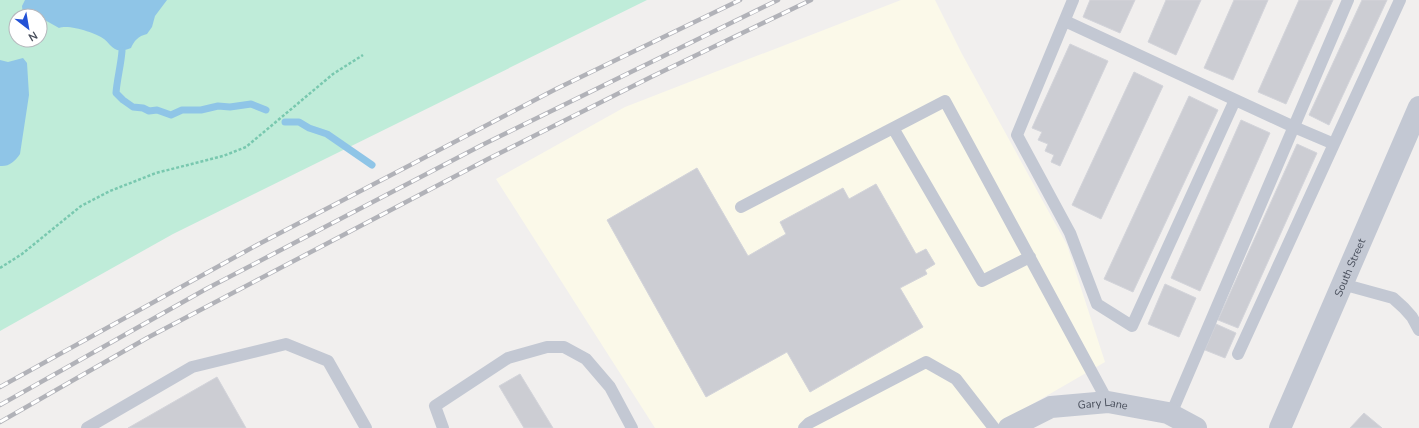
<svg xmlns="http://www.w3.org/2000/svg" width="1419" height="428" viewBox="0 0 1419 428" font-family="'Nunito Sans',sans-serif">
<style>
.commercial{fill:#fbf9e9}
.green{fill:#bfecd9;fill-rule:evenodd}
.water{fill:#8fc5e7}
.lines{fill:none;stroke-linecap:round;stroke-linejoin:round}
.stream{stroke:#8fc5e7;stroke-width:7}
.building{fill:#cccdd3;stroke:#d3d4da}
.path{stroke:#79c8af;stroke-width:2.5;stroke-dasharray:3 2;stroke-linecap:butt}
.service{stroke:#c3c8d3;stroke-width:12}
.minor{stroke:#c3c8d3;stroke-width:22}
.rail-casing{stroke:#b1b2b8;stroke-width:4.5}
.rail{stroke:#fff;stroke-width:3;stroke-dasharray:9;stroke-linecap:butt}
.labels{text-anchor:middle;stroke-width:3;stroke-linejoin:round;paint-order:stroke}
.street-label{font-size:11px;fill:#484e5b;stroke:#fff}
</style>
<rect width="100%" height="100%" fill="#f1efee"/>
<path class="commercial" d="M901 0H935L962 54 1067 245 1105 362 991 428H655L496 179 625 107Z"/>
<path class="green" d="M0 0H647L173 234 0 331ZM16 16H40V40H16Z"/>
<path class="water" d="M25 0H167L155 16 152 27 147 34C138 36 134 41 131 48 125 50 121 52 115 49 111 47 108 42 104 39 96 33 69 24 59 28L43 19 40 20V16H25L23 15 22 6Z
M23 58 27 63 29 95 20 154C15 161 9 167 0 166V60L8 62Z"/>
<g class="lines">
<path class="stream" d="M122 51C121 65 117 79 116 93L123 100 133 107 143 108 149 111 157 110 171 115 182 110H201L218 106 230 107 251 104 266 110
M285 122H299L309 128 327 134 372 165"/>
</g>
<path class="building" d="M1090 0H1135L1120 33 1083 17Z
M1166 0H1201L1176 55 1148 42Z
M1234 0H1268L1233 80 1204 68Z
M1299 0H1333L1286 104 1258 92Z
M1362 0H1387L1329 125 1309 115Z
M1070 44 1108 61 1060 166 1051 162 1054 155 1045 151 1048 144 1038 140 1042 132 1032 128Z
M1134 72 1163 86 1101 219 1072 205Z
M1189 96 1218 110 1133 292 1104 279Z
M1241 120 1270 133 1200 291 1171 278Z
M1297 144 1317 153 1238 328 1218 320Z
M697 168 748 256 786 234 780 222 843 188 849 199 876 184 916 254 926 249 935 264 925 270 927 274 900 288 923 327 810 392 787 352 706 397 607 220Z
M1165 284 1196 298 1179 337 1148 324Z
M1216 324 1236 333 1225 358 1205 350Z
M520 374 553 428H524L499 386Z
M217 377 246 428H128Z
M1364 413 1382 428H1350Z"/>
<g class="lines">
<path class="path" d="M0 268 22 254 81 206 110 191 156 173 223 156 246 147 333 74 363 55"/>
<path class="service" d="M1073 0 1017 135 1070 233 1097 304 1132 326 1235 100
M1065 21 1294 127 1334 144 1400 0
M893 128 982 281 1030 257
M741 207 945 101 1108 402
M1342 284 1393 298 1404 308 1412 317 1419 330
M1238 354 1334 144
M1171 414 1348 0
M87 428 192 367 286 344 328 361 366 428
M443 428 435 406 508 358 547 347H564L586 359 610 387 632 428
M804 428 809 423 926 362 956 379 994 428"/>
<g class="minor">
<path id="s1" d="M1009 428 1051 407 1108 402 1168 413 1196 428"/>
<path id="s2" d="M1280 428 1419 107"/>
</g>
<g class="rail-casing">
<path id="rail" d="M0 387 257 245 556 89 740 0
M0 405 206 289 482 145 778 0
M0 422 147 338 488 159 651 77 811 0"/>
</g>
<use href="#rail" class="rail"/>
</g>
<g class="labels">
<g class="street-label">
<text dy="4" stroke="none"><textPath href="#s2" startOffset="175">South Street</textPath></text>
<text dy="4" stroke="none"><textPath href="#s1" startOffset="99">Gary Lane</textPath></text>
</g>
</g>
<g transform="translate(28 28) rotate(149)"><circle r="19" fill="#ffffff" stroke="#b6b8bd"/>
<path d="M0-3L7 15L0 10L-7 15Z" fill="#2352d6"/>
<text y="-6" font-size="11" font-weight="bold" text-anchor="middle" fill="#484e5b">N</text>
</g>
</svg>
